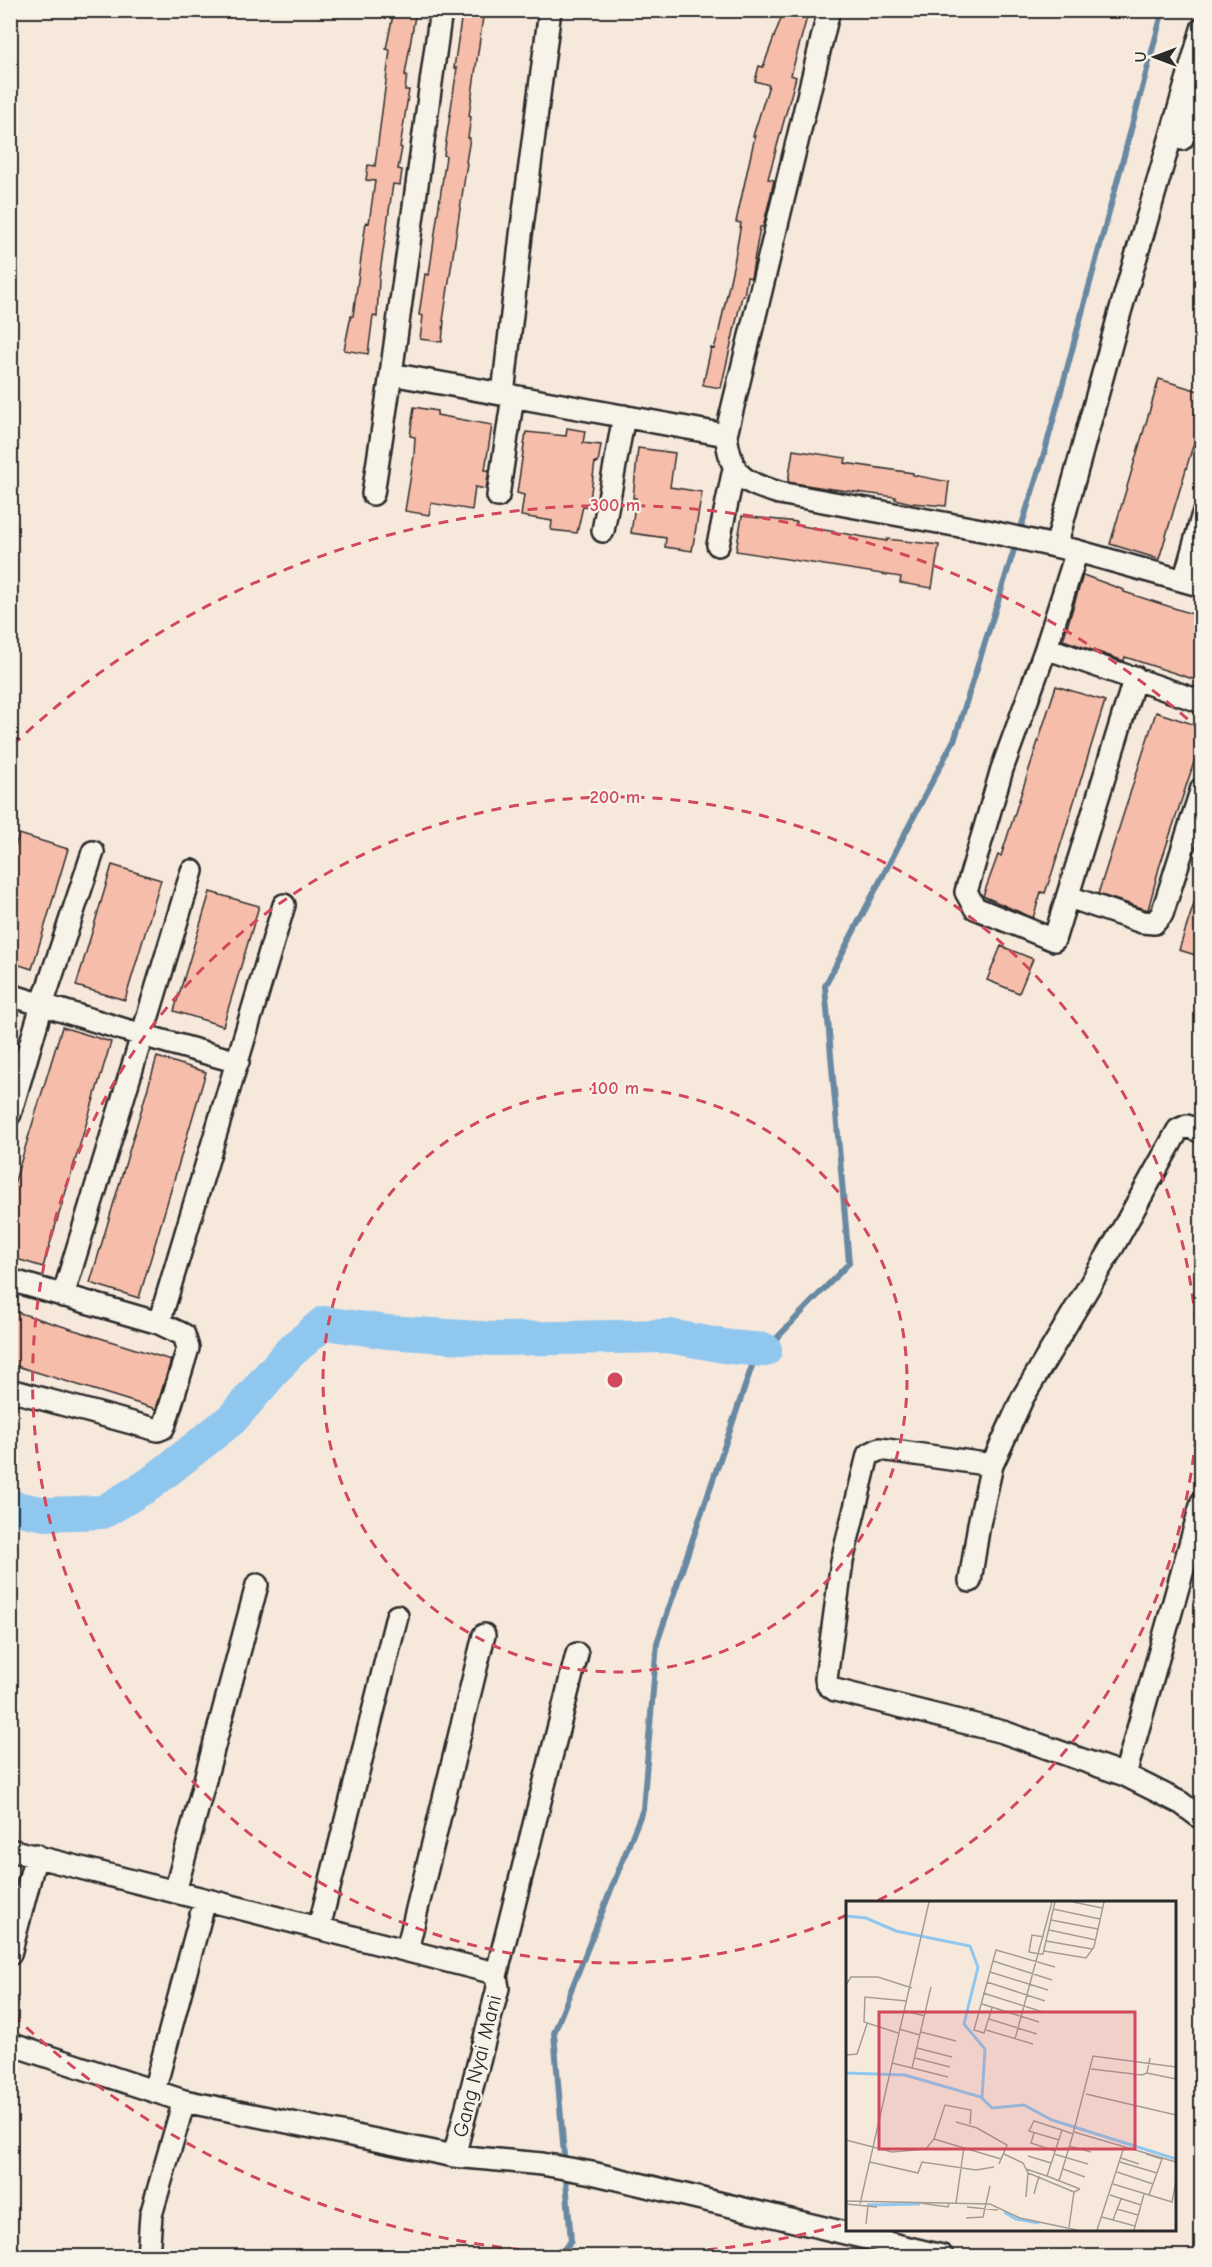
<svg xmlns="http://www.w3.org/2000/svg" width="1212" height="2267" viewBox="0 0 1212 2267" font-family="'Comic Neue',sans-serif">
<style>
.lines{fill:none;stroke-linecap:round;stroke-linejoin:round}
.stream{stroke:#6889a1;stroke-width:6}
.river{stroke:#90c7ef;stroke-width:34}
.building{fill:#f6beaa;stroke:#2b2b2b;stroke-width:1.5}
.minor-casing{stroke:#2b2b2b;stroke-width:26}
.minor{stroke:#f7f3e8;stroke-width:21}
.ring{fill:none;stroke:#d1495b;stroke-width:3;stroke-dasharray:10 8}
.labels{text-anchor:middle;stroke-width:4.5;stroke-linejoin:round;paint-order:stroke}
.street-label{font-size:21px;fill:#2b2b2b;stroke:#f7f3e8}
.inset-river{fill:none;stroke:#90c7ef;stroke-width:3}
.inset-road{fill:none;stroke:#a59c95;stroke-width:1.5}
.view{fill:#d1495b;fill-opacity:0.15;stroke:#d1495b;stroke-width:3}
.inset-edge{fill:none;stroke:#2b2b2b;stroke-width:3}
.centre{fill:#d1495b;stroke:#f7f3e8;stroke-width:3}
.ring-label{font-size:18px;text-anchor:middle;font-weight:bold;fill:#d1495b;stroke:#f7f3e8;stroke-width:4.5;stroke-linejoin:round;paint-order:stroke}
</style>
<rect width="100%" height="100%" fill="#f7e8dc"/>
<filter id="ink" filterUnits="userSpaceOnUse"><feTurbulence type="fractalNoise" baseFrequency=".0167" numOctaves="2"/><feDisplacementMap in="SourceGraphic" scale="12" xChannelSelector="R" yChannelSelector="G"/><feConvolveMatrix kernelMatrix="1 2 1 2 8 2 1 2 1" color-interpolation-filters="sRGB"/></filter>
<g filter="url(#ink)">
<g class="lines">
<path class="stream" d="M558 2256 571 2241 554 2033 643 1809 657 1643 753 1363 849 1263 825 986 955 738 1045 451 1163 10"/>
<path class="river" d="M10 1507 46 1514 103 1512 150 1484 232 1419 289 1353 324 1323 387 1332 494 1339 669 1336 730 1347 765 1350"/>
</g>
<path class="building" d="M394 10H416L405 75H407L405 90H409L400 147 402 148 398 169 402 170 400 185 393 184 379 279 377 317 373 316 368 354 344 350 351 316H353L366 222 369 223 375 181 366 180 368 165 375 166 390 50 386 49Z
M467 10H484L469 116 471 117 468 138H470L466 162 467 163 443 321H444L442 342 420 339 423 316 419 315 425 274 429 275 446 156 444 155 457 68H454L462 13H466Z
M784 10H809L791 75 796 77 768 179 774 180 771 194 763 227H760L751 278 747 277 744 296H742L721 388 703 385 711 348 714 349 719 331 735 258 741 223 736 222 755 136H753L769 85 755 81 759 66 763 67Z
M1159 379 1202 392V416L1159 559 1110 544Z
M414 407 437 411V415L492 425 485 470H489L486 489 475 487 472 510 431 503 429 515 405 511 414 456 415 437 410 436Z
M567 428 585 431 583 443 601 445 598 463 595 462 589 507 583 506 577 533 551 530 552 521 521 516 524 495 517 493 526 432 566 436Z
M638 448 675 453 670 487 702 492 692 551 665 547 666 538 631 533 636 498H633Z
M793 450 846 458 845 463 913 473V475L949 482 946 506 911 503 895 499 896 497 825 488 788 482Z
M742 516 797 522 796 525 887 541V539L939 545 932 588 900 583 901 577 736 551Z
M1083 575 1124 590V592L1202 617V682L1125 657 1124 661 1063 640Z
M1056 686 1105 701 1052 873 1045 893 1041 892 1033 918 983 896 998 855 1001 856Z
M1156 712 1202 727V738L1159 868 1148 910 1098 894Z
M19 834 68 849 32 969 10 962V863Z
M112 865 161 880 125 1000 76 986Z
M1198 891 1202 892V948L1199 956 1179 950Z
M210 892 259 906 223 1026 174 1011Z
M1001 946 1033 959 1019 993 987 980Z
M62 1027 111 1042 43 1267 10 1257V1197Z
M157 1057 206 1072 139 1298 90 1283Z
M10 1310 171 1360 156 1409 10 1364Z"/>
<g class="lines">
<g class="minor-casing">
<path id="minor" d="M441 10 391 374 726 435C732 477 741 481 779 493L987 531 1077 551 1046 648 1202 702
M1182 139 1202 86
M503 394 521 235 550 10
M726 435 829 10
M373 494 391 374
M498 496 513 396
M603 531 624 416
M718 545 734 469
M1056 546 1118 319 1202 29
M1077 551 1202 586
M1184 581 1202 517
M1046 648 1002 769 966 892 975 908 1054 940 1135 677
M1069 897 1142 922 1154 923 1162 914 1202 788
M10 995 142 1035 238 1062
M10 1114 42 1005 93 852
M10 1280 159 1323 184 1335 188 1348 165 1424 163 1428 158 1430 10 1390
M63 1296 192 871
M159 1323 284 905
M992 1465 880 1449 868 1455 842 1561 826 1679 828 1685 835 1690 1003 1732 1125 1775 1181 1803 1202 1819
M970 1581 979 1524 992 1465 1023 1397 1115 1243 1178 1130 1187 1126 1202 1132
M1125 1775 1202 1502
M10 1850 487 1971 496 1976
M175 1892 257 1585
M319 1928 397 1616
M407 1950 484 1635
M10 1954 36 1855
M10 2044 184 2101 454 2156 542 2164 592 2173 942 2256
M154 2091 205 1900
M454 2156 498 1988 496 1976 577 1654
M148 2256 151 2215 184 2101"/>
</g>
<use href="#minor" class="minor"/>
</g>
</g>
<g class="ring">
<circle cx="615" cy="1380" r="292"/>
<path d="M847 1915A583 583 0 1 1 875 1902"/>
<path d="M841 2225A875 875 0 0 1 13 2015M13 745A875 875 0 0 1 1200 730"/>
</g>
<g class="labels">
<g class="street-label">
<text transform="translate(477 2066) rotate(-76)" y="7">Gang Nyai Mani</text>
</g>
</g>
<g transform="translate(846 1901)">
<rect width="330" height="330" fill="#f7e8dc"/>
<path class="inset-river" d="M0 15 20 17 50 30 124 45 132 66 118 123 139 148 136 197M0 172 59 174 135 196 146 207 178 204 206 219 330 258M21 304 74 303M158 311 170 318 193 322"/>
<path class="inset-road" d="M227 1 256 7M207 8 254 18M205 19 252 28M203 29 250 39M200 40 246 48M198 50 240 57 248 46 258 1M193 53H197L209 1M193 53 183 51 186 34 198 36M147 60 206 79M144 71 202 89M141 81 199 100M0 84 5 76H32L66 87M137 92 197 111M136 103 193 121M146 107 138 132 128 129 150 49 209 66M59 110 79 115M143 118 191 133M53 128 74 134M140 129 187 143M75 131 110 140M52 132 18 121 19 96 61 100M169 138 206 1M71 147 106 156M0 154 11 153 21 123M69 157 104 166M46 162 102 176M66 167 85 86M245 168 296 174 301 172 304 157M301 172 330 178M240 193 330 214M110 221 131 227 161 244 153 263M228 231 330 261M188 232 185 242 209 250M88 238 155 258M0 239 46 251 80 248 88 238 99 204 125 209 124 223M213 239 183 230 188 220 216 229M223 245 245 251M158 253 177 262 182 272 228 291M208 253 242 263M300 253 316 258 303 294M182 255 205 262M275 257 293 263M24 261 72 272 76 261 130 269 148 266M274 261 311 272M180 268 201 275M217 268 239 276M271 271 307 283M213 280 227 233M267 283 326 301 330 280M234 288 201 275 216 229 227 233 247 155 330 166M188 293 193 275M264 294 295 304 298 293M180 296 182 272M0 300 144 303 174 317 231 329M73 302 102 306 103 302M110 302 118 246M0 303 31 306M14 303 83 1M121 306 151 309 152 306M271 308 292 314M256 316 289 325M120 317 137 316 144 285M267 319 275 298M20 323 22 305M223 326 228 291 234 288M251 329 278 246M288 329 295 304"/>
<path class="view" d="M33 111H289V248H33Z"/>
<rect width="330" height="330" class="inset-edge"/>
</g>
<circle cx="615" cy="1380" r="9" class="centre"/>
<g class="ring-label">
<text x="615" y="511">300 m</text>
<text x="615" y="803">200 m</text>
<text x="615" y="1094">100 m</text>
</g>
<rect width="1212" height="2267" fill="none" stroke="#f7f3e8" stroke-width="36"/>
<rect x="18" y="18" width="1176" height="2231" fill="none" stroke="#2b2b2b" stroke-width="2" filter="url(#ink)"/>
<g transform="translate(1155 57) rotate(270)" stroke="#f7f3e8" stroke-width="4.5" paint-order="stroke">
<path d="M0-4.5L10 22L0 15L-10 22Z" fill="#2b2b2b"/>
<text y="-9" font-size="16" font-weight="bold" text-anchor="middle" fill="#2b2b2b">U</text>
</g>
</svg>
